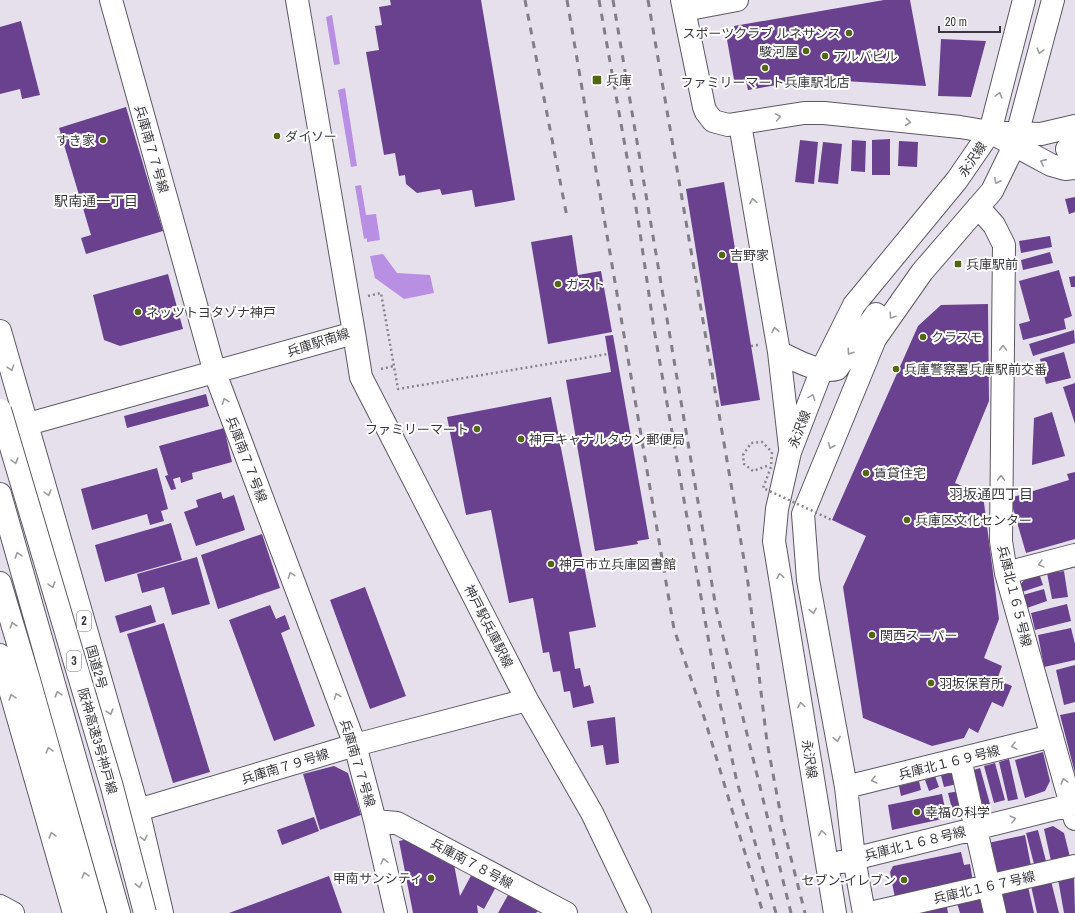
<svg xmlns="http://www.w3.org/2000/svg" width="1075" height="913" viewBox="0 0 1075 913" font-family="'Archivo Narrow','Noto Sans JP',sans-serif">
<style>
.water{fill:#b88fe3}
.building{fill:#69418e}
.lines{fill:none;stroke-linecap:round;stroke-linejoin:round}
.minor-casing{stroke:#5d5863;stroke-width:24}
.highway-casing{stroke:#5d5863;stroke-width:24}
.path{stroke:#88848d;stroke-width:2.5;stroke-dasharray:2 3;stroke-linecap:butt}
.minor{stroke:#fff;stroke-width:22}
.highway{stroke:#fff;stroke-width:22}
.rail{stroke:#827e86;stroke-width:3;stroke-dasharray:7 7;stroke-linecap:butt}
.highway-bridge-casing{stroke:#5d5863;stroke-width:24;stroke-linecap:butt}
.path-bridge{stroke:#88848d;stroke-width:2.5;stroke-dasharray:2 3;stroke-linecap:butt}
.highway-bridge{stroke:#fff;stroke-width:22}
.oneway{stroke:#9c9b9e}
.poi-dot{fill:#536610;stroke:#fff;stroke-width:1.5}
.labels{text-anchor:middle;stroke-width:4;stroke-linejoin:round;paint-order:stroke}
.shield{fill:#fff;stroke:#747376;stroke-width:1}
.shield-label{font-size:12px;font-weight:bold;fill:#39373c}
.poi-label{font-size:13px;fill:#39373c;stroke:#fff;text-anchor:start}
.street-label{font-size:13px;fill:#39373c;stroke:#fff}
.neighbourhood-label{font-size:14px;fill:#39373c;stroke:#fff}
</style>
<rect width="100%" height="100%" fill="#e6e0ed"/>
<path class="water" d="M332 15 340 64 334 65 326 17Z
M345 88 357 166 351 167 338 90Z
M361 185 366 215 376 214 380 240 367 242V238L364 239 355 186Z
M383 254 397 273 430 275 434 293 404 299 375 278 370 256Z"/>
<path class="building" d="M390 0H481L515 200 475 207 472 190 442 195 440 189 417 193 406 184 405 175 399 176 395 153 384 155 366 52 379 50 375 26 382 25 379 7 391 5Z
M884 0H910L926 86 812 79 748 90 746 81 735 85 726 34H735L734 26Z
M21 21 40 95 22 99 20 89 0 94V27Z
M941 39 986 41 971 97 938 96Z
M126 107 163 231 86 254 81 238 91 235 59 128Z
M890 139V175H872V140Z
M800 140 818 142 814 184 795 182Z
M852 140 866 141 865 172 851 171Z
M899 141 918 142 917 167 898 166Z
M823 142 842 144 838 184 818 182Z
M724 182 760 400 721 406 686 189Z
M1075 197V212L1069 214 1065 199Z
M572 235 578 275 601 271 612 332 548 344 531 242Z
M1050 236 1052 247 1021 253 1019 241Z
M1050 252 1053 263 1023 270 1021 260Z
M1059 270 1072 316 1064 319 1066 329 1023 340 1019 324 1030 321 1019 281Z
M168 274 183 329 120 346 104 340 93 295Z
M1075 276V287H1071L1069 277Z
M988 304 989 401 955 483 983 495 999 619 984 658 1002 666 997 680 1012 686 1003 707 992 702 978 733 969 728 964 738 932 746 863 718 843 587 866 536 832 520 918 326 941 305Z
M1074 330 1075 343 1033 356 1029 344Z
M613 335 649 539 637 541 638 544 595 551 566 380 611 372 605 336Z
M1064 352 1071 378 1046 384 1040 359Z
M1075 383V424L1063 387Z
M206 394 209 406 127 428 124 416Z
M551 397 596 627 569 632 575 669 580 668 584 687 590 685 594 703 573 708 570 691 564 692 560 671 553 672 549 652 543 653 533 598 509 603 491 510 466 515 447 417Z
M1052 412 1065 456 1032 465 1034 418Z
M224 428 232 462 192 473 193 479 181 483 180 477 173 479 176 489 171 490 165 476 168 475 159 446Z
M157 468 168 509 161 511 164 521 150 525 147 514 92 530 81 489Z
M1075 472V539L1026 553 1010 498 1069 480 1067 474Z
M221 492 223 499 234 495 245 530 196 546 184 512 198 507 196 500Z
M171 523 182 560 105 582 95 545Z
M262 534 280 588 218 609 201 555Z
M197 557 210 604 172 615 164 587 142 593 137 574Z
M1064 571 1068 597 1052 599 1047 573Z
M1039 573 1043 585 1022 592 1019 586 1027 577Z
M365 587 406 696 370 709 330 600Z
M1044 589 1047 601 1027 608 1023 595Z
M1067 604 1071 621 1035 630 1031 613Z
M151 605 156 622 120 633 115 616Z
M270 605 276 619 285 615 290 629 281 633 315 726 274 741 229 620Z
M164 623 210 772 173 783 127 634Z
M1071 628 1075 644V660L1044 667 1038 635Z
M1075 665V702L1064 705 1056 670Z
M1075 712V773L1060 715Z
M615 717 619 763 606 765 603 745 591 747 587 721Z
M1043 752 1050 781 1045 791 1025 798 1015 760Z
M1009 759 1018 799 1008 801 999 762Z
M995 763 1005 800 994 803 984 766Z
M334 766 348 773 361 815 320 830 303 774Z
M980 768 990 804 982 806 971 771Z
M954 769 957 784 944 787 940 772Z
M935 776 939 787 929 791 925 780Z
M919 781 921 790 901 796 899 786Z
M959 791 964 811 953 813 948 793Z
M942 794 947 818 892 830 888 805Z
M314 817 319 831 282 845 277 830Z
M1053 826 1064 833 1070 857 1051 861 1044 829Z
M1038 830 1046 861 1034 864 1026 833Z
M1025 835 1031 866 994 873 988 843Z
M408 839 453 859 460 896 473 872 497 885 484 909 477 905 478 913H413L399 841Z
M961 852 964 865 970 864 973 882 895 898 890 872 893 866Z
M329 876 342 913H229Z
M1074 876 1075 913H1064L1058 879Z
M1050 877 1059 913H1037L1030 881Z
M1027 882 1034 913H1002L996 889Z
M508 895 538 911 536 913H498Z
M980 897 984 913H960L957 903Z
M946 901 948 913H903Z"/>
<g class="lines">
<g class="minor-casing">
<path id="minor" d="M111 0 215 373 355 745 375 821 396 913
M682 0 704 107 706 112 713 121 728 125 804 113H824L960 127 990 132 1051 165 1065 169 1075 168
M684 10 737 0
M740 124 779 352 790 448
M1005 133 1041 134 1075 126
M1067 149 1075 147
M978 207 994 225 1004 245 1001 541 1006 573 1075 819
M354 333 361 377 527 700 592 813 640 913
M779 352C795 360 820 374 837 369L876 314
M10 433 28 424 354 333 297 0
M1006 573 1075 555
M960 759 995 913
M846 787 1052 736
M138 810 355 745 527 700
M375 821 397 823 566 913
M841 862 1075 804
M0 906 13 913
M835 913 774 541 777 509 790 452 822 369 854 305 957 180 990 132 1024 0
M864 913 854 858 846 787 808 580 803 514 875 339 922 272 992 191 1014 146 1053 0
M870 913 1075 866"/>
</g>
<g class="highway-casing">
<path id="highway" d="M0 331 138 810 162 913
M0 494 119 913
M0 583 29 680 95 913
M0 655 74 913"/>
</g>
<path class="path" d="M368 296 381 293 398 389 608 354
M751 346 758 345
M381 369 394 366"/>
<use href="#minor" class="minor"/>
<use href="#highway" class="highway"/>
<path class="rail" d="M525 0 567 217
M567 0 674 629 705 720 763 913
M599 0 638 219 654 329 718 694 737 782 776 913
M613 0 716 608 791 913
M648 0 748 583 767 742 783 827 805 913"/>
<g class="highway-bridge-casing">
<path id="highway-bridge" d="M0 410 112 787 145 913"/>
</g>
<path class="path-bridge" d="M767 466 753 471 744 464 743 455 751 443 762 442 772 452 771 467 763 488 832 520"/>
<use href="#highway-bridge" class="highway-bridge"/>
</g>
<defs><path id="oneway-chevron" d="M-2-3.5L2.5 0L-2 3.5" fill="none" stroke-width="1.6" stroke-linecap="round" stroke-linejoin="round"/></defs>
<g class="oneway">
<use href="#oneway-chevron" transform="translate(1040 51) rotate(105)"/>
<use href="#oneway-chevron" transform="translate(999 95) rotate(-75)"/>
<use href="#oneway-chevron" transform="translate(778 117) rotate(-10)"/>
<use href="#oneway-chevron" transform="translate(908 122) rotate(6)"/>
<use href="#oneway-chevron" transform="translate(1043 162) rotate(-156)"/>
<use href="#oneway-chevron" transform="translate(997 181) rotate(117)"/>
<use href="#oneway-chevron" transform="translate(753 201) rotate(-100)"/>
<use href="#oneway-chevron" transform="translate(892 316) rotate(124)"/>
<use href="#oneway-chevron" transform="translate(775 330) rotate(-100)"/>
<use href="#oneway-chevron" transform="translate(1003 348) rotate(-89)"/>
<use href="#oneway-chevron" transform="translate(850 352) rotate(124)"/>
<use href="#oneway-chevron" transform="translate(11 368) rotate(73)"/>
<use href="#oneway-chevron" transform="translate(812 397) rotate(-69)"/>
<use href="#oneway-chevron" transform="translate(225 401) rotate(-111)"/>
<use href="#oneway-chevron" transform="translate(831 446) rotate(113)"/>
<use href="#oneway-chevron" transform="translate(15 461) rotate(74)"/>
<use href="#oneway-chevron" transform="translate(1001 478) rotate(-89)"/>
<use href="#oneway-chevron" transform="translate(48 493) rotate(74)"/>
<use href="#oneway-chevron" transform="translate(18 555) rotate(-106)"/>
<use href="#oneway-chevron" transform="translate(1041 564) rotate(165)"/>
<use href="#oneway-chevron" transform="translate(291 575) rotate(-111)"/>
<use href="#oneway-chevron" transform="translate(780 576) rotate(-99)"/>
<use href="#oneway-chevron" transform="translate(52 585) rotate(74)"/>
<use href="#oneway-chevron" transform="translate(813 611) rotate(80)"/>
<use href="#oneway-chevron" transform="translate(13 625) rotate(-107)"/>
<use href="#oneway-chevron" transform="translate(58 694) rotate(-106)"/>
<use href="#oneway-chevron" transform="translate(337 696) rotate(-111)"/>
<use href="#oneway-chevron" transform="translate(12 697) rotate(-106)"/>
<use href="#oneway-chevron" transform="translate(801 705) rotate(-99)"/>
<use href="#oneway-chevron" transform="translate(110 712) rotate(74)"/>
<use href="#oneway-chevron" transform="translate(837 739) rotate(80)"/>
<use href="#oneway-chevron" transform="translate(1014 746) rotate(166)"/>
<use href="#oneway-chevron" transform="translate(49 750) rotate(-106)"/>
<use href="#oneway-chevron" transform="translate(874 780) rotate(166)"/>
<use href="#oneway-chevron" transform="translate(1064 781) rotate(-105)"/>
<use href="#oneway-chevron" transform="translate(1013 819) rotate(-14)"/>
<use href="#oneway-chevron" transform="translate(822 833) rotate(-98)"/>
<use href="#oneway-chevron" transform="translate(52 835) rotate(-106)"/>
<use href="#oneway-chevron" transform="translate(144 838) rotate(77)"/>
<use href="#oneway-chevron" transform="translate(384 861) rotate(-103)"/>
<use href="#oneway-chevron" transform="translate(85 875) rotate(-106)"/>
<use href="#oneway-chevron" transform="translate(139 885) rotate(76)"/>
</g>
<g class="poi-dot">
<circle cx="849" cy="33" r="4"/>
<circle cx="806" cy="51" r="4"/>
<circle cx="825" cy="56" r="4"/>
<circle cx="765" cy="68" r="4"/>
<rect x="592" y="75" width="10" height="10" rx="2"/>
<circle cx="277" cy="136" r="4"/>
<circle cx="103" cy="140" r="4"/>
<circle cx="722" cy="255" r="4"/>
<rect x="954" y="260" width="8" height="8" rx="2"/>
<circle cx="558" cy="284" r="4"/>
<circle cx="138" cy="312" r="4"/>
<circle cx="923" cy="337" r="4"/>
<circle cx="896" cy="369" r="4"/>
<circle cx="477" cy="429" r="4"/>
<circle cx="521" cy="439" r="4"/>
<circle cx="866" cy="473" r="4"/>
<circle cx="907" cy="520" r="4"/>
<circle cx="551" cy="564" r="4"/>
<circle cx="872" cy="635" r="4"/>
<circle cx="931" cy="683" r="4"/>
<circle cx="917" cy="812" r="4"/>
<circle cx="431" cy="878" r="4"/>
<circle cx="904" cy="880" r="4"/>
</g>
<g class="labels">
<g class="shield">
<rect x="77" y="611" width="14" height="20" rx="3"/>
<rect x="67" y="651" width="14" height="20" rx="3"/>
</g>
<g class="shield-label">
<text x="84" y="625">2</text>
<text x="74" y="665">3</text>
</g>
<g class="poi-label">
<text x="841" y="38" text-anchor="end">スポーツクラブ ルネサンス</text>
<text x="798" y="56" text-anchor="end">駿河屋</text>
<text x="833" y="61">アルバビル</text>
<text x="606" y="85">兵庫</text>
<text x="765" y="87" text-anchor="middle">ファミリーマート兵庫駅北店</text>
<text x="285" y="141">ダイソー</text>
<text x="95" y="145" text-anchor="end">すき家</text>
<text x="730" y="260">吉野家</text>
<text x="966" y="269">兵庫駅前</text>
<text x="566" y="289">ガスト</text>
<text x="146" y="317">ネッツトヨタゾナ神戸</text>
<text x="931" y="342">クラスモ</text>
<text x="904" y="374">兵庫警察署兵庫駅前交番</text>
<text x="469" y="434" text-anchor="end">ファミリーマート</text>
<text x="529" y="444">神戸キャナルタウン郵便局</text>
<text x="874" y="478">賃貸住宅</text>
<text x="915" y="525">兵庫区文化センター</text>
<text x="559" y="569">神戸市立兵庫図書館</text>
<text x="880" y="640">関西スーパー</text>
<text x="939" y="688">羽坂保育所</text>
<text x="925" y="817">幸福の科学</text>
<text x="423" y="883" text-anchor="end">甲南サンシティ</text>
<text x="896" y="885" text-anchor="end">セブン-イレブン</text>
</g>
<g class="street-label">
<text transform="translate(152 149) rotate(74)" y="5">兵庫南７７号線</text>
<text transform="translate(972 159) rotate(-56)" y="5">永沢線</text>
<text transform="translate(318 342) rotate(-18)" y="5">兵庫駅南線</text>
<text transform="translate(799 429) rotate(-69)" y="5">永沢線</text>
<text transform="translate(247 459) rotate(69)" y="5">兵庫南７７号線</text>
<text transform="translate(1015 596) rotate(76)" y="5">兵庫北１６５号線</text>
<text transform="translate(489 626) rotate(63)" y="5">神戸駅兵庫駅線</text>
<text transform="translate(97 667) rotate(74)" y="5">国道2号</text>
<text transform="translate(98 741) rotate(74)" y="5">阪神高速3号神戸線</text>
<text transform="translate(810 759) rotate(81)" y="5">永沢線</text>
<text transform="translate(949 762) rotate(-14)" y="5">兵庫北１６９号線</text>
<text transform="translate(358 763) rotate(73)" y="5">兵庫南７７号線</text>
<text transform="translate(285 766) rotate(-17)" y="5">兵庫南７９号線</text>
<text transform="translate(915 843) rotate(-14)" y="5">兵庫北１６８号線</text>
<text transform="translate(472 863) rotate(28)" y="5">兵庫南７８号線</text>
<text transform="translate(984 887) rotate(-13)" y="5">兵庫北１６７号線</text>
</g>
<g class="neighbourhood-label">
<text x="96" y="206">駅南通一丁目</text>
<text x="991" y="499">羽坂通四丁目</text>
</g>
</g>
<path d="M939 26v6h61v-6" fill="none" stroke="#39373c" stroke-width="2"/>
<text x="945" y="26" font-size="12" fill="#39373c" stroke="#ffffff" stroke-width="3" paint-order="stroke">20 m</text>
</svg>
